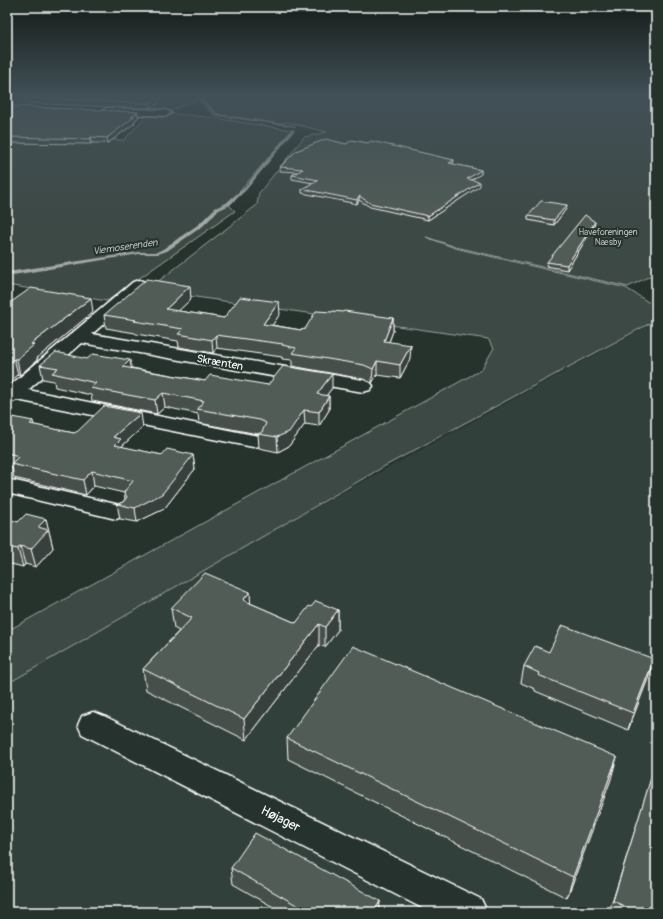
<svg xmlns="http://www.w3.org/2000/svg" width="663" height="919" viewBox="0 0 663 919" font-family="Pangolin,sans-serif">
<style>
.built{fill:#333f3a}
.green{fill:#3e4944;stroke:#9ea4a2}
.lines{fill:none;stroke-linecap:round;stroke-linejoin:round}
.stream{fill:#a4a9a7;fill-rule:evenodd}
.minor-casing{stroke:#fff;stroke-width:3}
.minor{fill:#26332d;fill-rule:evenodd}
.wall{fill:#464f4b;stroke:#fff}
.shaded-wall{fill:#39403d;stroke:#fff}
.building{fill:#515c57;stroke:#fff}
.labels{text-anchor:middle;stroke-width:4;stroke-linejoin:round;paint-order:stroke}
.far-park-label{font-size:9px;fill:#bbbfbe;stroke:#26332d}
.far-water-label{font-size:10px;font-style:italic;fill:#b3b8b6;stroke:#26332d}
.street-label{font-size:11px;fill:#fff;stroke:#26332d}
.near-street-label{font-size:13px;fill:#fff;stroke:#26332d}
</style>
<rect width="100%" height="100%" fill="#26332d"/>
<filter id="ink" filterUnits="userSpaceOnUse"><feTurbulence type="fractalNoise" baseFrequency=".025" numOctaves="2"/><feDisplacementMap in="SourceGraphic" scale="8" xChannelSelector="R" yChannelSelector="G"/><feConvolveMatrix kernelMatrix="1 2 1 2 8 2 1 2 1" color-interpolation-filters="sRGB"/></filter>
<g filter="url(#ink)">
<path class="built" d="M656 321V912H7V676Z"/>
<path class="green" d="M7 95H33L17 103H7Z
M171 95H643L656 97V273L628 287 456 247 426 237 455 248 626 288 656 307V320L385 466 7 684V631L481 370 494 348 488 339 147 290 257 205 259 193 304 137 327 132 286 122 277 124 213 115 197 99 168 112H157L207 117 292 130 239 192 227 203 235 211 107 301 7 285V139L124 140 150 112Z"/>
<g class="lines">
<path class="stream" d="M200 95H203V99L214 110 220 114 297 126 295 127 218 116 212 112 200 100Z
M292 129 295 130 246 190 230 205 219 210 203 226 167 251 158 254H139L7 276V272L139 252H157L163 249 199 224 215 208 226 203 244 188Z"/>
<g class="minor-casing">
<path id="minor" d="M107 108 166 110 171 113 166 116 103 113 102 111Z
M139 280 145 282 147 285 145 288 92 334 363 380 370 382 373 386 370 390 363 392 82 343 28 390 253 435 261 436 264 441 261 446 253 447 17 400 7 404V388L133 282Z
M7 479 124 506 128 511 124 516 116 519 7 493Z
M93 712 104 716 481 899 487 912H430L82 734 78 725 82 716Z"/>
</g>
<use href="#minor" class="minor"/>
</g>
<path class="wall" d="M30 95H155H154L159 96V101L158 102V103L150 108H135L26 103 25 97Z
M7 106 138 112V118L134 121 135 123 108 143H92L91 144 7 143Z
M346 144 454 160 453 164 481 170V174L471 180 480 186 428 220 370 207 359 200 357 204 302 193V189L313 183 292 179V175L297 172 280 171V167Z
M567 205 566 209 554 225 528 220V216Z
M594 226 567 270 546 266 547 262Z
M191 299 178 311 224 318 280 314 272 325 301 330 393 318V331L389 342 410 359 400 378 377 375 372 383 363 379 292 366V360L282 359V357L217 348 213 353 179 347 178 341 136 334 135 333 106 328 104 315Z
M7 305 93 312 37 358V360L20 375 18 374 10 381 7 380Z
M40 365 132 368 205 381 268 385 332 388 326 396H329V410L319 426 305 424 289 446 278 452 259 448 258 434 199 423 198 414 165 407 157 414 92 401 91 395 55 387 54 381 43 379Z
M33 421 34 425 74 433 143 427 122 446V447L162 455H193L195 469 164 509 137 522 120 519 117 504 123 502 125 499 124 493 94 486 86 495 14 478 12 467 7 466V422Z
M7 519 18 522 46 519 53 548 36 567 25 564 23 567 7 563Z
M250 592V603L296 623 311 607 338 610V630L325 647 319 645 246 740 146 690 143 669 179 631 174 628 171 608Z
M549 652 654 659 649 676 628 730 535 691V689L521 683 524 666Z
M287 738 611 779 567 898 288 759Z
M651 778 656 912H609L646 795Z
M231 868 380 901 379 912H282L233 884Z"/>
<path class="shaded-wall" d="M159 96V101L158 102V103L150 108V103Z
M138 112V118L134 121 135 123 108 143 107 138Z
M91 137 92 143 91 144 90 139Z
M454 160 453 163 449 166V163Z
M481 170V174L466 183 467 179Z
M480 182V186L428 220V216Z
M359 196V200L357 204V200Z
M567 205 566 209 554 225V220Z
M595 222 594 226 567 270V265Z
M190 286 191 299 167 322 166 309Z
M91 298 93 312 37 358V360L20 375 17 359 31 344Z
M279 302 280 314 264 337 263 324Z
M393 318V331L384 355V341Z
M216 335 217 348 213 353 212 340Z
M411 345 410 359 400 378V365Z
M14 359 18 374 10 381 7 365Z
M130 360 132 373 123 367Z
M377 361V375L372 383 373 369Z
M332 374V388L317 408V394Z
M163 393 165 407 157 414 155 400Z
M329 396V410L319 426V412Z
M304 410 305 424 289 446 278 452 277 437Z
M141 413 143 427 122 446 123 453 117 459 113 437Z
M193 455 195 469 164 509 137 522 135 508Z
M92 471 94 486 86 495 83 480Z
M46 519 53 548 36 567 31 549 38 527Z
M20 546 25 564 23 567 18 549Z
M250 592 251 612 243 600Z
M338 610V630L325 647V627Z
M319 624V645L246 740 244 719Z
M654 659 649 676 628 730 633 713Z
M617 757 611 779 567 898 573 877Z
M380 901 379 912H374Z"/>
<path class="building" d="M30 95H148L159 96 156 98H157L150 103H134L25 97Z
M7 106 138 112 131 117H134L107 138 91 137 90 139 7 137Z
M326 139 346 144 352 140 368 143 371 141 454 160 449 163 481 170 467 179 480 182 428 216 370 203 359 196 357 200 302 189 318 180 292 175 303 169 280 167 296 151Z
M541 201 567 205 554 220 528 216Z
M585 215 595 222 567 265 547 262Z
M147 279 190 286 166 309 224 318 240 297 279 302 263 324 301 330 305 329 316 311 332 312 333 311 343 312 344 311 393 318 384 341 411 345 400 365 377 361 373 369 364 365 292 353 296 348 282 345 283 344 216 335 212 340 178 334 183 329 134 321 136 320 104 315Z
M31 288 91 298 31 344 34 345 17 359H14L7 365V305Z
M56 352 87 359 93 354 130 360 123 367 205 381 210 375 268 385 283 366 332 374 317 394 329 396 319 412 304 410 289 432 277 437 258 434 262 432 266 423 260 420 197 409 204 401 163 393 155 400 90 388 96 383 52 373 58 368 40 365Z
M104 406 141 413 113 437 121 439 115 445 162 455 167 449 193 455 162 494 135 508 117 504 123 502 127 497 124 492 133 481 92 471 83 480 11 464 19 456 7 453V422L13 417 33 421 30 424 74 433 78 431Z
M26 514 46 519 38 527 48 530 31 549 20 546 18 549 7 547V519L18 522Z
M205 573 250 592 243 600 296 623 309 606 311 607 316 601 338 610 325 627 319 624 244 719 143 669 192 618 171 608Z
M562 625 654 659 633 713 538 675 539 673 524 666 535 646 549 652Z
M353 646 617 757 573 877 287 738Z
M651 778 656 780V912H637L613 901Z
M255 833 380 901 374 912H309L231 868Z"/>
</g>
<linearGradient id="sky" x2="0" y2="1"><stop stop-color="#151c19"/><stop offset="0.43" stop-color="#415057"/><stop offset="1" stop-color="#415057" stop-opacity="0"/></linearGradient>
<rect width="663" height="223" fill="url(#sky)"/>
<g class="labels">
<g class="far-park-label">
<text x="608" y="235">Haveforeningen<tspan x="608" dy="10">Næsby</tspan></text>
</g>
<g class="far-water-label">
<text transform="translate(125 246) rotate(-8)" y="4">Viemoserenden</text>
</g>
<g class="street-label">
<text transform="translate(220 362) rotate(10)" y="4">Skrænten</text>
</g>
<g class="near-street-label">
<text transform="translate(281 818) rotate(27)" y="5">Højager</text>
</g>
</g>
<rect width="663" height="919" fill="none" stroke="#26332d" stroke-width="24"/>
<rect x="12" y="12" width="639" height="895" fill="none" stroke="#fff" stroke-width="1.5" filter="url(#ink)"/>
</svg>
